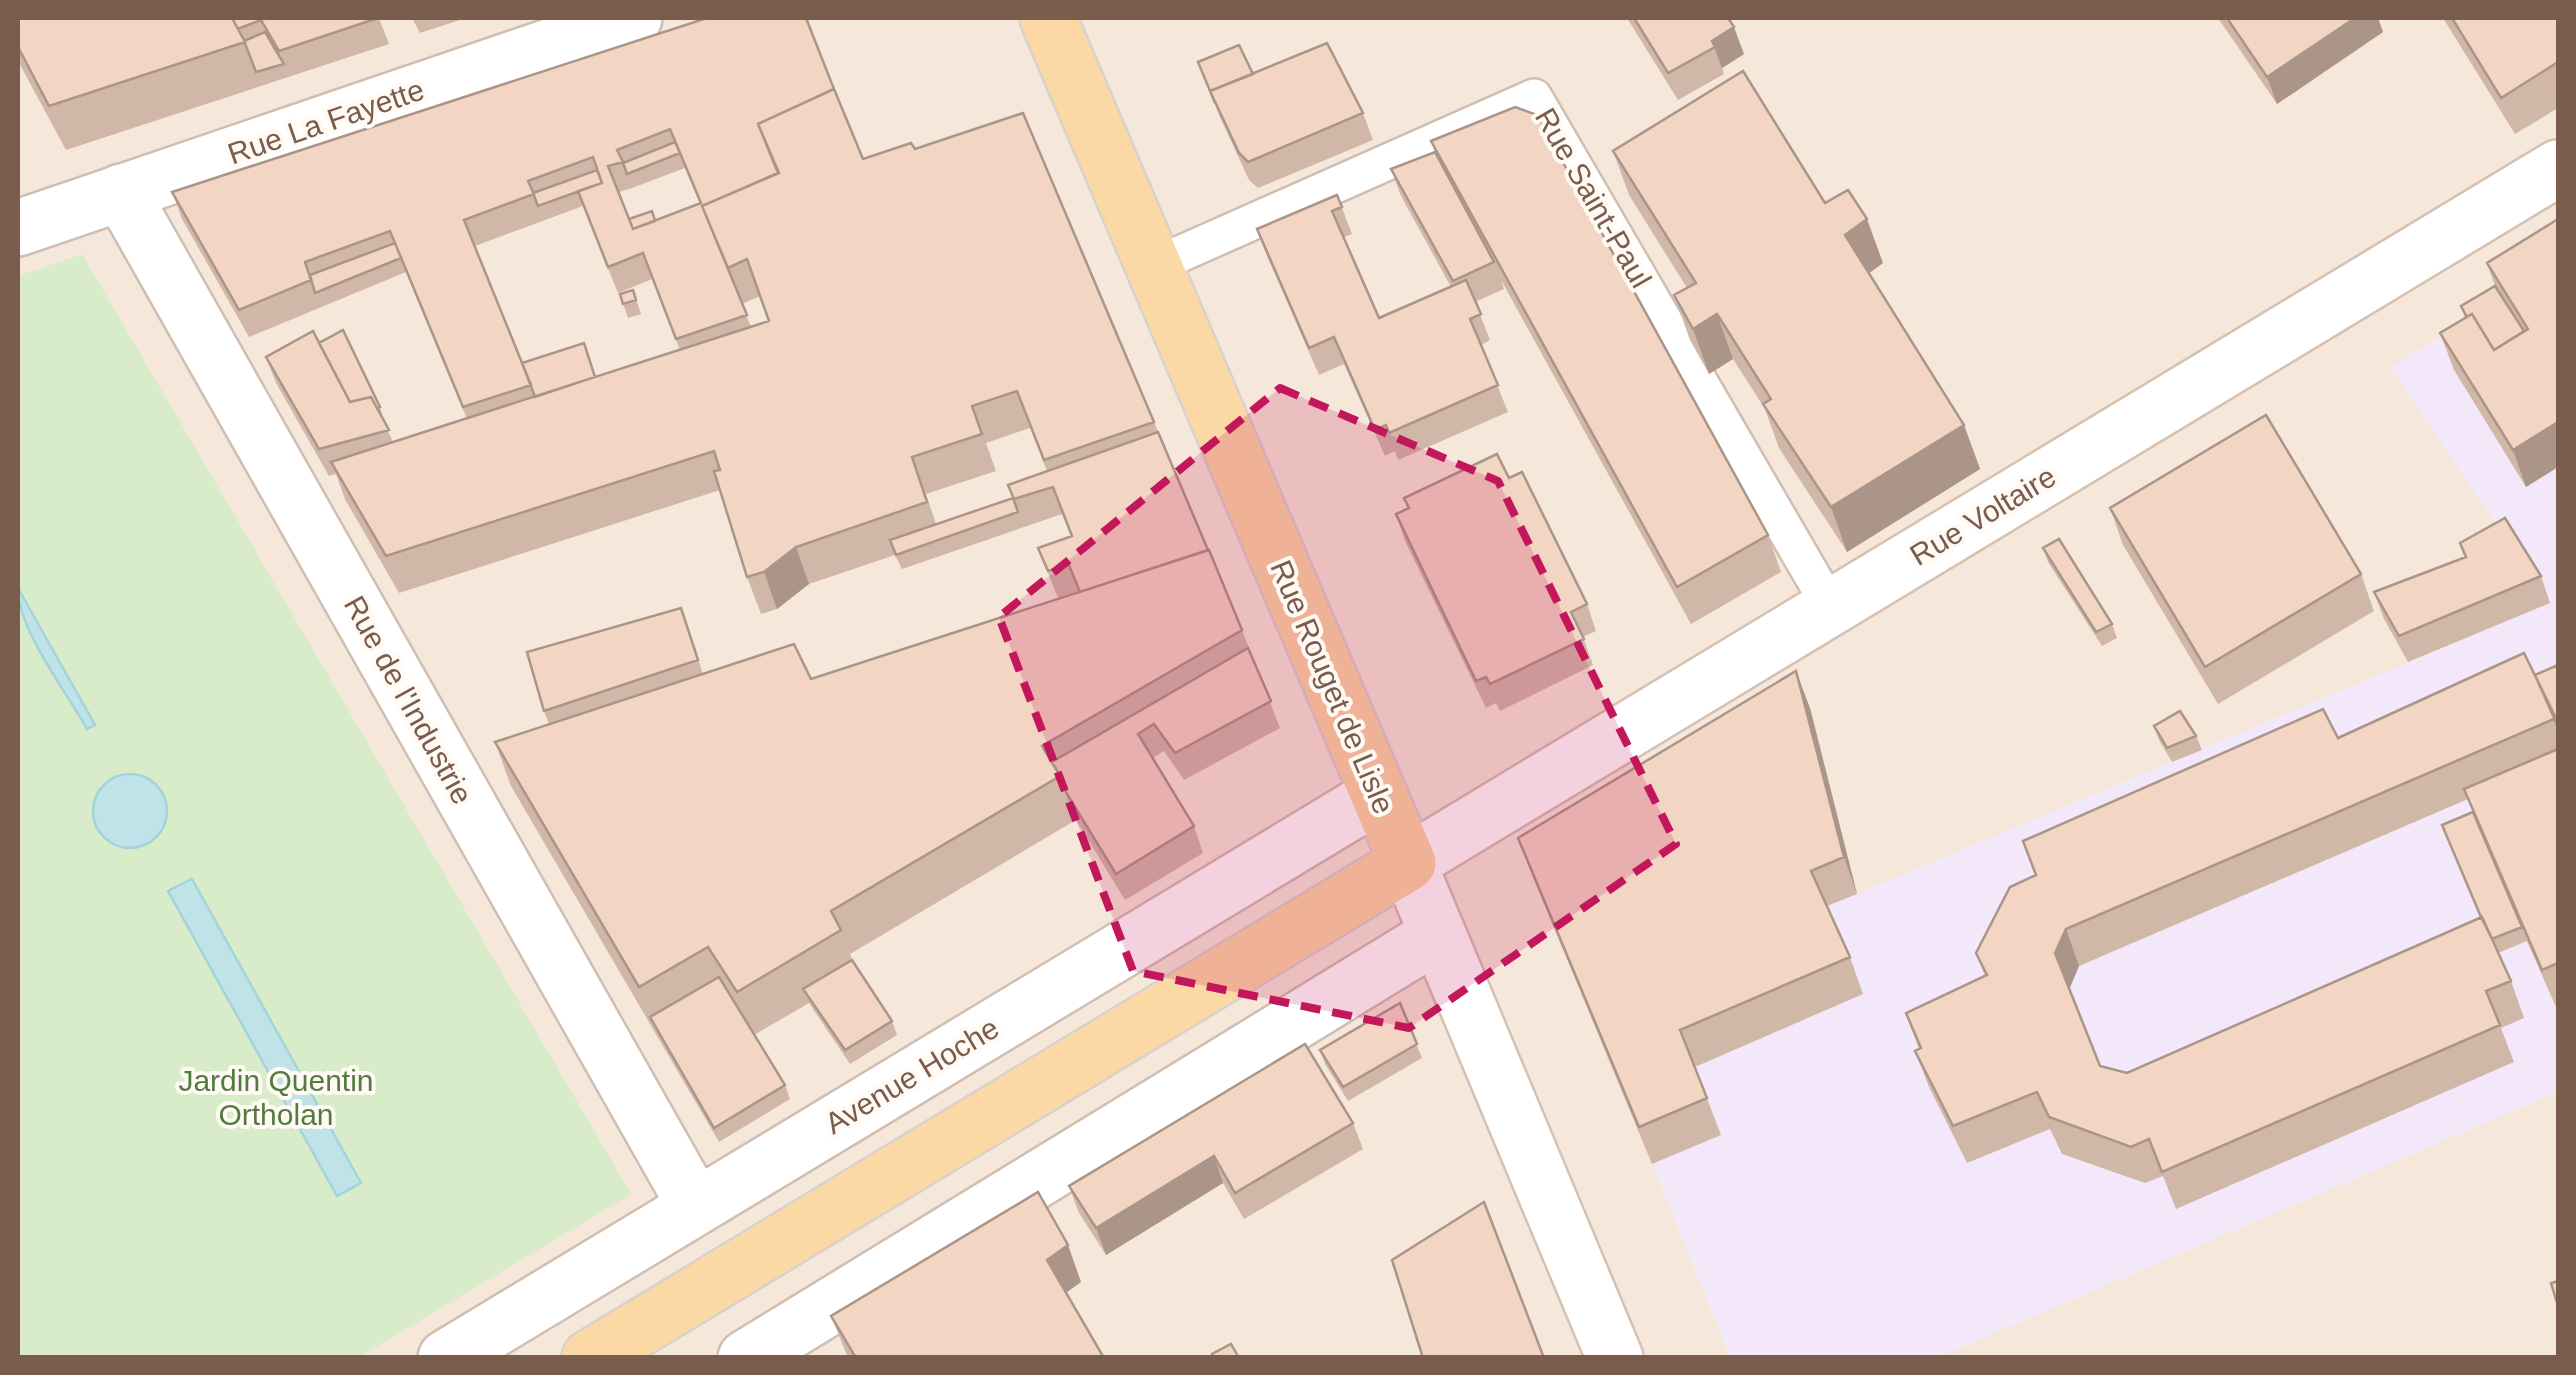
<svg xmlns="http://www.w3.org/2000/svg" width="2576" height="1375" viewBox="0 0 2576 1375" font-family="Arial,sans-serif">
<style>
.residential{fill:#f5e8da}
.education{fill:#f3e8fa}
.green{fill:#d8ecc9}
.water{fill:#bfe3e8;stroke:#a5d3da;stroke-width:2.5}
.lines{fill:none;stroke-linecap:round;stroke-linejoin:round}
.lane-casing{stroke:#d1beb0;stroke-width:40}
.street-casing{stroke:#d1beb0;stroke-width:60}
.secondary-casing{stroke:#d6c0b0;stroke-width:60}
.primary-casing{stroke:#dad1cd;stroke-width:60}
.lane{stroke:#fff;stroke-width:35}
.street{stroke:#fff;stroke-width:55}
.secondary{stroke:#fff;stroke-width:55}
.primary{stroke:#fbd9a5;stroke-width:55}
.wall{fill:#d1b7a8;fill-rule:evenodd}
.shaded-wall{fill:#aa9588}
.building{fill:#f3d5c3;stroke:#aa9588;stroke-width:2.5;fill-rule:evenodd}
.marked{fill:#c2185b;fill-opacity:0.2;stroke:#c2185b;stroke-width:8;stroke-dasharray:20 12;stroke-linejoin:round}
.labels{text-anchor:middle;stroke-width:8;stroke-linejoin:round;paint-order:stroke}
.street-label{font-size:30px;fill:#7a5c4d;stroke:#fffaf3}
.park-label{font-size:30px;fill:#537a41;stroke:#fffaf3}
</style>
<rect width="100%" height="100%" fill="#fdf6ec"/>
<path class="residential" d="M18 18H2558V1357H18Z"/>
<path class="education" d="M2558 264V1092L1939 1357H1730L1589 1006 2550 603 2390 367Z"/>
<path class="green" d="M82 254 631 1194 359 1357H18V276Z"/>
<path class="water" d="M18 588 95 725 87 729C67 693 17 628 18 588Z
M93 811a37 37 0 1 1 74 0a37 37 0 1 1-74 0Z
M192 879 361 1183 337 1196 168 891Z"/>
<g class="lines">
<g class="lane-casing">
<path id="lane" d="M1153 266 1534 97 1831 608"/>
</g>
<g class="street-casing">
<path id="street" d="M121 192 696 1207
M18 228 634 18
M446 1358 1378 795
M746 1358 1437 935"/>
</g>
<g class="secondary-casing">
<path id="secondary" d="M1615 1358 1408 863 2558 168"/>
</g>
<g class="primary-casing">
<path id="primary" d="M590 1358 1408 863 1048 18"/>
</g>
<use href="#lane" class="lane"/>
<use href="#street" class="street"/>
<use href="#secondary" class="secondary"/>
<use href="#primary" class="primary"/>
</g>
<path class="wall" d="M18 18H379L389 44 66 150 18 61Z
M412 18H466L420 33Z
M1627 18H1728L1744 54 1722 68 1724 74 1678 100Z
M2218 18H2378L2383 32 2277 104Z
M2443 18H2558V108L2515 134Z
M1198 62 1253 74 1363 113 1373 140 1258 188 1249 180 1220 117Z
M834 89 863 159 1154 422 1242 630 1280 728 1184 780 1164 751 1153 758 1194 826 1203 853 1125 900 1076 820 850 954 852 960 892 1021 897 1035 850 1064 809 1003 754 1035 785 1085 790 1099 719 1142 511 786 495 742 549 724 544 711 681 608 703 674 811 679 1079 592 1058 598 1038 548 1071 536 1062 514 902 569 895 555 809 584 777 609 761 614 747 577 720 490 399 593 345 499 336 474 329 476 276 383 266 357 319 343 380 407 384 422 393 442 467 419 405 270 406 272 249 337 182 219 172 192ZM685 168 700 204 655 221 629 219 619 192 632 188ZM583 206 618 293 652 279 680 350 596 377 522 363 475 246ZM760 296 769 321 751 327 742 304ZM1030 428 1047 471 1013 498 936 524 926 494 996 471 986 443Z
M1431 141 1768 535 1781 572 1691 624 1501 280 1504 289 1475 302 1490 340 1481 345 1508 412 1398 460 1395 451 1385 456 1344 364 1319 375 1267 256 1257 229 1337 195 1352 234 1344 237 1379 318 1451 287 1401 196 1391 169 1435 152Z
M1613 151 1825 203 1883 263 1869 273 1964 425 1980 469 1847 552 1779 448 1765 409 1733 359 1709 374 1690 340 1674 295 1687 288 1629 195Z
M2558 219V467L2526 487 2454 370 2440 333 2465 318 2461 306 2495 286 2487 263Z
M633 290 641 314 628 318 620 294Z
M1509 478 1587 604 1596 631 1583 637 1593 665 1500 711 1496 703 1486 708 1405 541 1396 514 1408 509 1404 498Z
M2110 508 2361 574 2374 611 2218 704 2123 545Z
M2043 548 2112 624 2117 638 2102 646 2048 562Z
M2541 576 2550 603 2408 662 2384 619 2374 592Z
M2558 665V1006L2556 1007 2526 939 2527 941 2498 953 2511 981 2524 1018 2501 1028 2514 1062 2176 1209 2163 1176 2145 1183 2062 1154 2050 1129 1967 1163 1929 1087 1915 1051 1919 1049 1906 1013 1985 976 1976 953 2035 875 2023 841 2338 738 2535 675ZM2468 799 2473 812 2480 918 2127 1073 2100 1066 2069 989 2079 966Z
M1810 708 1857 894 1827 906 1850 957 1863 994 1695 1067 1721 1135 1652 1164 1532 875 1518 838Z
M2154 726 2196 736 2202 750 2172 762 2159 740Z
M1400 1003 1422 1058 1348 1101 1325 1064 1320 1050Z
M1353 1123 1363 1149 1244 1219 1223 1183 1106 1255 1079 1213 1069 1186Z
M1081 1282 1066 1293 1104 1358H848L831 1316Z"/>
<path class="shaded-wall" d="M2355 18H2378L2383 32 2277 104 2267 77Z
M1734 27 1744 54 1722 68 1712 41Z
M1867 219 1883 263 1861 279 1845 235Z
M1717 314 1733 359 1709 374 1693 329Z
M2558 422V467L2526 487 2513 450Z
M1964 425 1980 469 1847 552 1831 507Z
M796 547 809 584 777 609 764 572Z
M1796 671 1810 708 1857 894 1844 857Z
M2066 929 2079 966 2069 990 2055 953Z
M1214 1156 1223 1183 1106 1255 1096 1228Z
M1068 1245 1081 1282 1060 1297 1047 1260Z"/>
<path class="building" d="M18 18H232L245 42 49 106 18 47Z
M232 18H378L279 51 261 20 238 29Z
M707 18H806L834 89 758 124 778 173 702 206 747 315 676 339 643 253 608 267 578 191 602 183 593 157 528 181 534 194 464 220 531 385 463 407 390 231 305 262 311 280 239 310 172 192ZM670 129 701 203 633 229 608 166 623 162 617 150Z
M1634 18H1728L1734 27 1712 41 1715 47 1668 73Z
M2227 18H2355L2267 77Z
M2452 18H2558V62L2501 98Z
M265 32 284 64 256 72 244 41Z
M1327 43 1363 113 1248 162 1239 153 1210 91Z
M1239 45 1253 74 1210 91 1215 103 1198 62Z
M1743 71 1825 203 1848 190 1867 219 1845 235 1964 425 1831 507 1763 404 1771 399 1717 314 1693 329 1674 295 1696 283 1613 151Z
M834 89 863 159 911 143 915 149 1023 113 1154 422 1044 460 1017 391 972 406 982 434 912 457 927 502 796 547 764 572 747 577 714 471 720 470 714 451 386 556 331 462 769 321 747 259 728 268 702 206 779 173 758 124Z
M1515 107 1537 115 1768 535 1677 587 1431 141Z
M675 142 680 153 627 174 623 163Z
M1435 152 1494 262 1453 281 1391 169Z
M597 170 602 183 538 206 533 193Z
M1337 195 1342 207 1332 211 1379 318 1466 280 1481 314 1470 319 1498 385 1389 433 1386 425 1375 430 1334 337 1309 348 1257 229Z
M652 211 655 221 633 229 629 219Z
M2558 219V422L2513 450 2440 333 2472 314 2494 350 2528 329 2487 263Z
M395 243 401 258 315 293 310 275Z
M2495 286 2524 331 2494 350 2472 314 2467 317 2461 306Z
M633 290 636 300 623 304 620 294Z
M343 330 380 407 377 408 371 397 350 402 319 343Z
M313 331 350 402 371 397 389 430 319 449 266 357Z
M584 343 595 377 535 397 522 363Z
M2266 415 2361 574 2205 667 2110 508Z
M1158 432 1208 550 1080 592 1069 565 1048 571 1038 548 1072 536 1053 487 1014 499 1008 485Z
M1497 454 1509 478 1522 472 1587 604 1571 612 1584 639 1490 684 1486 677 1476 681 1396 514 1409 508 1404 498Z
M1013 498 1018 512 896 555 890 540Z
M2505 518 2541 576 2399 636 2374 592 2466 557 2460 543Z
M2059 539 2112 624 2096 632 2043 548Z
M1209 550 1242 630 1042 746 1060 776 831 911 841 930 737 992 708 947 639 987 495 742 794 644 811 679Z
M681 608 698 660 544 711 527 652Z
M1248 648 1271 701 1175 753 1154 724 1138 734 1194 826 1116 874 1067 794 1060 776 1052 762Z
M2524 653 2556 718 2066 929 2055 953 2100 1066 2127 1073 2482 917 2511 981 2486 991 2500 1025 2162 1172 2149 1139 2131 1147 2049 1117 2037 1092 1953 1126 1915 1051 1921 1048 1906 1013 1987 975 1976 953 2010 887 2036 875 2023 841 2323 709 2338 738Z
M2558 665V727L2535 675Z
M1796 671 1844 857 1811 871 1850 957 1680 1030 1707 1098 1639 1127 1518 838Z
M2180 711 2196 736 2167 748 2154 726Z
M2558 749V963L2542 970 2464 789Z
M2473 812 2522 927 2492 939 2481 917 2442 825Z
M852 960 892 1021 845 1050 803 989Z
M719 977 785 1085 714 1128 650 1017Z
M1400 1003 1417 1044 1343 1087 1320 1050Z
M1305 1044 1353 1123 1235 1193 1214 1156 1096 1228 1069 1186Z
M1038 1192 1068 1245 1047 1260 1104 1358H856L831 1316Z
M1484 1202 1544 1358H1423L1392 1260Z
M2558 1281V1306L2551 1283Z
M1231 1344 1239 1358H1213L1212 1354Z"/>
<path class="marked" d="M1280 388 1498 481 1676 844 1409 1028 1133 971 999 617Z"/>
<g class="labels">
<g class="street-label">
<text transform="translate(326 122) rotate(-19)" y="10">Rue La Fayette</text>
<text transform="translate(1593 198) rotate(60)" y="10">Rue Saint-Paul</text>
<text transform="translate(1983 516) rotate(-31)" y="10">Rue Voltaire</text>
<text transform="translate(1332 687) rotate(67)" y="10">Rue Rouget de Lisle</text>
<text transform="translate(408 700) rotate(61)" y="10">Rue de l'Industrie</text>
<text transform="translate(912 1076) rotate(-31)" y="10">Avenue Hoche</text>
</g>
<g class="park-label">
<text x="276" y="1091">Jardin Quentin<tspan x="276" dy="34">Ortholan</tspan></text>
</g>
</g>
<rect width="2576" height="1375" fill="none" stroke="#7a5c4d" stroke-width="40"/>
</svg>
